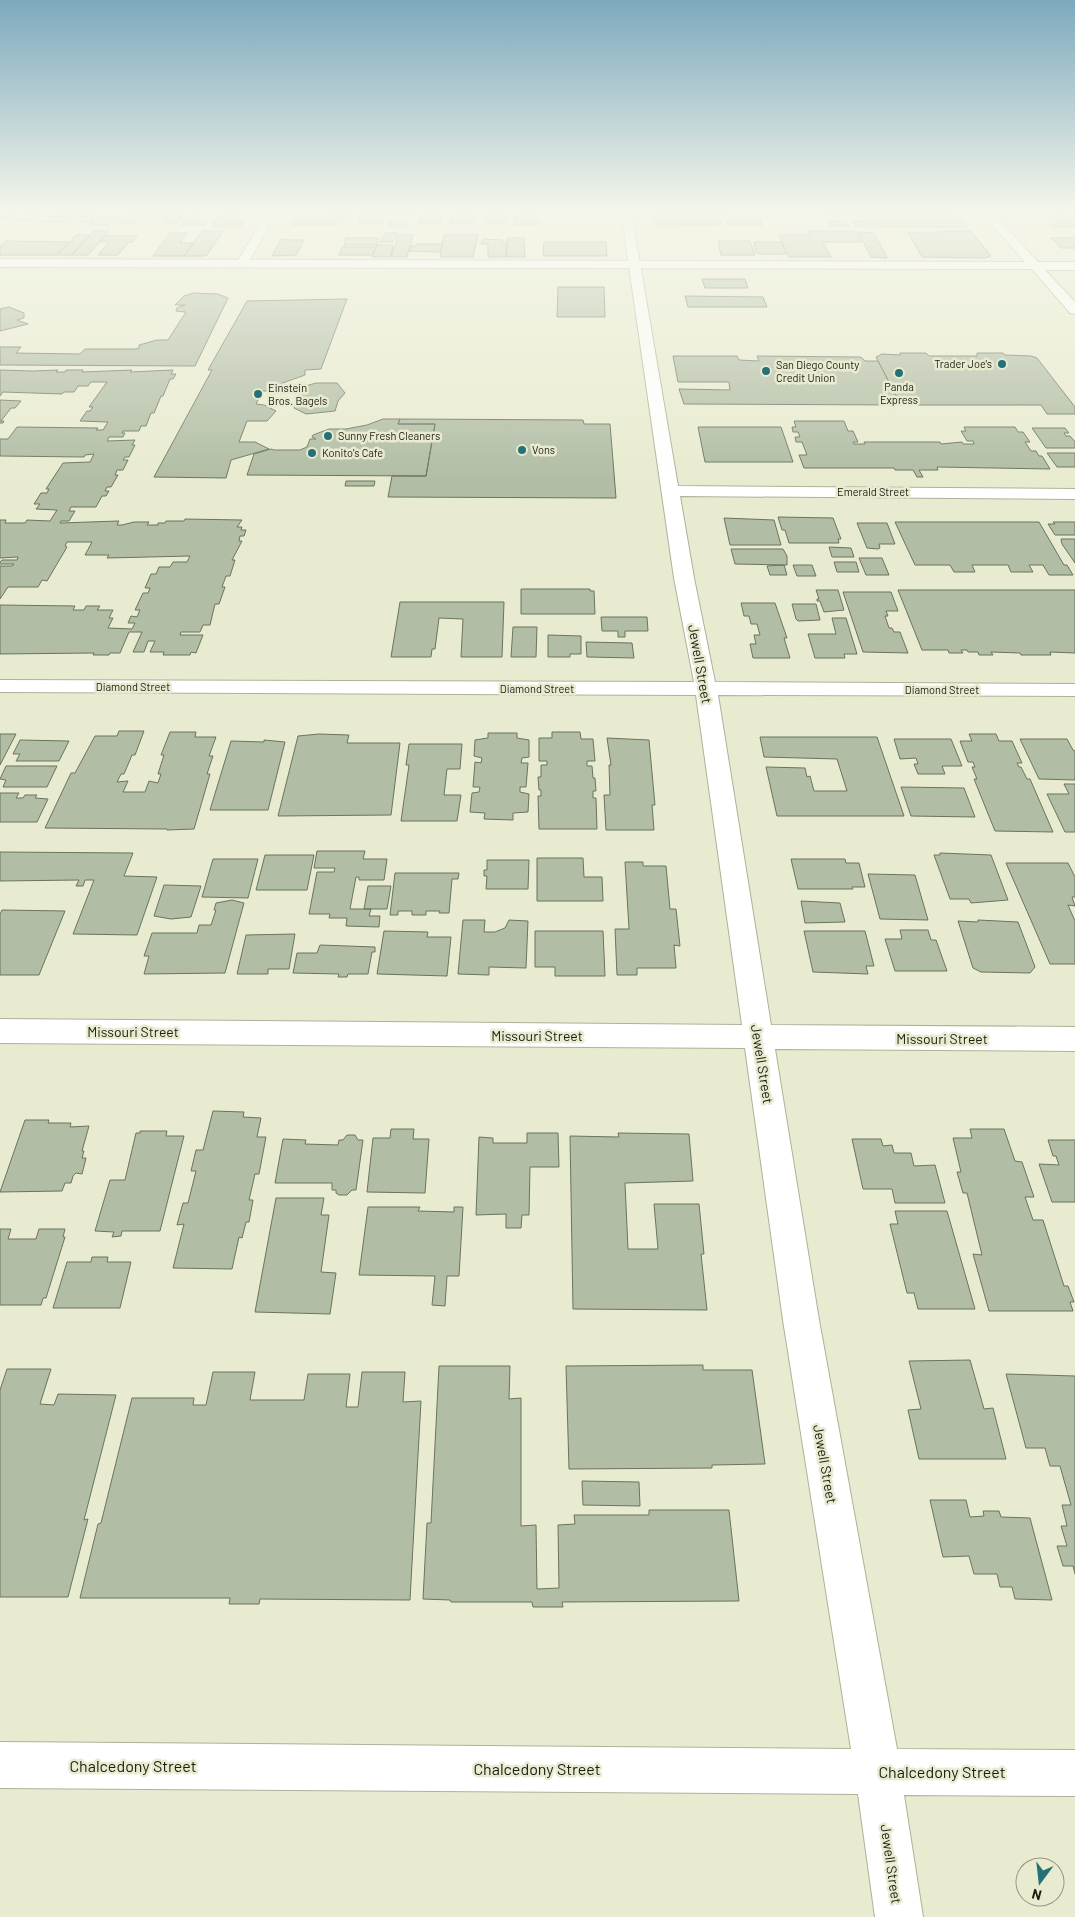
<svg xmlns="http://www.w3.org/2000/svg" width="1075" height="1917" viewBox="0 0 1075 1917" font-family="Barlow,sans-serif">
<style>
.building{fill:#b1bda5;stroke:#6a745e}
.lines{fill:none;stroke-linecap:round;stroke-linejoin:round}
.minor-casing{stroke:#b0b198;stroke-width:2}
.secondary-casing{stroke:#b0b198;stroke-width:2}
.minor{fill:#fff;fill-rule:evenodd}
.secondary{fill:#fff;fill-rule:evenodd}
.poi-dot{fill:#267176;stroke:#e9ebd0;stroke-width:2}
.labels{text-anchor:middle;stroke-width:5;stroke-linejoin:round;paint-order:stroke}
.far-poi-label{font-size:11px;fill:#1c1c12;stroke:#e9ebd0;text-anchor:start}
.far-street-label{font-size:11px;fill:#1c1c12;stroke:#e9ebd0}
.street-label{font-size:14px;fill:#1c1c12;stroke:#e9ebd0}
.near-street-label{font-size:16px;fill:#1c1c12;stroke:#e9ebd0}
</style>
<rect width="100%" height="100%" fill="#e9ebd0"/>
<path class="building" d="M8 211H18L9 219H0Z
M25 211H47L35 221H18L20 219H16Z
M59 211H80L69 222H41L48 216H54Z
M131 211H156L151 217H140L136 222 120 223Z
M161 211H186L177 223H163L168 217H156Z
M221 211H251L250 213H238L234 221H244L241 226H211Z
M367 211H416L415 214 384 215 382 223 357 222 361 214 372 215 366 213Z
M422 211H444L440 223H419Z
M452 211H474V218L471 223H450Z
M486 211H509L507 213 508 218H507L506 223H486L484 218Z
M650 211H715L728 212 729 215H717L722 225 665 226H656Z
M821 211H839L843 214 842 216H824Z
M845 211H863L867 216H848Z
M866 211H953L967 227H877Z
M1044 211H1063H1062L1075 224V227H1052L1049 224H1061L1048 211Z
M515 213H537L536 220H539V223H536V225H515Z
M81 214H97L90 218 121 215 117 222H113L110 225H89L93 222H74Z
M189 214H204L198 221H207L205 225H180Z
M329 214H351L349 218 344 219 343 222H338L337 225H322Z
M295 219H313L312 221H322L321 225H292Z
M390 220H397V221H407L406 226H388Z
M726 220H761L762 222 759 223 763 225H728Z
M827 221H845L849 226H830Z
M851 221H870L874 226H855Z
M94 231H109L88 255H72Z
M202 231H223L206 256H184Z
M808 231H856L861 242H823L831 257H789L779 235H810Z
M943 231H971L991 256 984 258 922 257 908 232H944Z
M386 232 398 233 393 242H380Z
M858 232 874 233 887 258 871 257Z
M170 233H187L180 243H194L184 256H153Z
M76 235H90L72 255H57Z
M399 235H413L407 257H391Z
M444 235H478L473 257H440Z
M105 236H137L133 242H129L118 255H98L109 242H100Z
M346 238H379L377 245H344Z
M507 238H524L525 257H506Z
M1051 238H1075V248H1061Z
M281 239 290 240H304L296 255 272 256Z
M483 239 503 240 502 244H507L506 257H488V244H481Z
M6 241 69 242 57 255H0V246Z
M718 241H750L755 255H721Z
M544 242H606L607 256H543Z
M754 242H781L786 254H760L756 252Z
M417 244H442L441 252 409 251 411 246H416Z
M377 245H393L391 257H372Z
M342 247H376L372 255H339Z
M702 279H745L748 288H705Z
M558 287H604L605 317H557Z
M193 293 218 294 228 298 195 366 0 365V347H21L16 353 80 354 85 349H136L139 348V345L157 340H168L186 312 176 311 177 308 185 305H175L184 296Z
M685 296 763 297 767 307H688Z
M347 299 321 369 305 370V375L280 384 277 391H262L256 404 264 405 276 411 267 421H247L239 442H255L269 449 231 460 226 478 154 477 212 370H208L247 301Z
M9 307 24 313V318L17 320 28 324 0 331V309Z
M900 353H926L929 356H977V353H1003L1005 355 1031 356 1037 358 1075 407V414H1047L1041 405H901L876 357 882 354 900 355Z
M673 356H737L739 360 759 361 757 356 861 357 865 361H878L901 405 684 404 679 389 730 390 729 382H678Z
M0 370 33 371 58 370 56 372H65L66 370H83L82 372 132 370 130 372 173 370 171 374H176L173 379H170L163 396H161L154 413H151L146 426H141L139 431H123L122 433H125L123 437H109L107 441 135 440 132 445H135L129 457H125L123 460H128L123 470H117L115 475H118L111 487H107L105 491H109L106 496H102L96 507H71L69 511H75L69 521H61L60 523 119 521 117 525H122L134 522H149L147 525H158V523H165L166 521H184L185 519 242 520 237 527H242L241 530H246L244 536H240L239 541H242L232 560H235L230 576H226L222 587H225L219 604H215L210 625H203L200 632H181L180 635H203L196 653 191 652 190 655H163L164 652H150L155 641H148L144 652H133L142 632H129L120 653H110L109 655H93L94 653 0 654V605L75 606 73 610H84L86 606H100L97 610H113L109 618H113L108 628 132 629 135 623H128L131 616 137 617 140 610H135L143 593H148L150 588H145L151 574H156L159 567H170L173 562H187L190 556 107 558 109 555H85L92 542H67L65 546 67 547 47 581 42 580 38 587H8L0 599V566H12L14 564H0V562L2 560H17L18 557 0 558V520H6L5 523H25L27 520 50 521 57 510 36 509 40 504H34L41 493H47L49 489H46L63 463 90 462 94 454 85 455 84 457 0 456V439H8L17 427 98 428 96 430H103L108 422 80 421 87 411H90L93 407H89L107 382H91L88 386H78L74 392H64L62 394 3 392 0 396Z
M316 383H337L345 393 338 401 335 411 306 414 294 408 302 387Z
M0 400 21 401 15 408H11L1 421H4L3 423H0Z
M383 419H400L398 424H435L426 476 247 475 254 454 271 449 274 450H300L307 447 310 439H316L312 437 313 435 329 429H346L367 425Z
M400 419 583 420 584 424H610L616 498 388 497 392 476H426L435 424H398Z
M794 421H844L848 431H853L858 442H853L854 444H865L864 442H940L941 444 962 442 963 444H974L973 441H967L961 431H966L964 427H1015L1018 432H1023L1030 442H1025L1031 451H1036L1039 456H1042L1050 469 937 467 938 470H919L923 477H917L913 470H895L894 468H804L799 455H807L802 442H796L795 437H800L798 432H793L792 427H796Z
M698 427H781L793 462H705Z
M1032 428H1065L1069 433H1064L1066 436H1070L1075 442V448H1046Z
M1047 453H1075V467H1057Z
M346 481H375L374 486H345Z
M778 517 833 518 841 539H838L839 543H789L785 530H782Z
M724 518 774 520 781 545H730Z
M895 522H1039L1064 565H1067L1073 575H1049L1043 565H1029L1033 572H1011L1008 565H972L975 572H954L950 565H915Z
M1053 522H1075V535H1055L1048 524H1055Z
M857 523H887L895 544H879L880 548 878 549 867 548Z
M1061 539H1075V563L1062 544Z
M829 547 851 548 854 557H832Z
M731 549H783L787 556V565L735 564Z
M859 558H882L889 575H866Z
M834 562H856L859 572H837Z
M784 565 787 575H770L767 566Z
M793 565H812L816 576H797Z
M521 589H590V591H594L595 614H521Z
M816 590H838L844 610 824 612 820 601H817V599H819Z
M898 590H1075V653L1050 652 1051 655H1021L1020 653 991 652 993 655H979L978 652H968L967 650H961L963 653H949L948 650H922Z
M843 592H891L898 611H886L888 616H885L889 628H892L894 632H900L908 653 863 652Z
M400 602H504L502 657H461L463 619 439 618 435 649H432L431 657H391Z
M741 603H775L787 638H784L790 658H753L750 644H756L754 635H760L757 624H751L749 616H744Z
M792 604H816L820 620 798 621 796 619Z
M601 617H647L648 631H625V637H618V631H602Z
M832 618H846L857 654H844L845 658H815L808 634H836Z
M513 627H537L536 657H511Z
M548 635 581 636V654H570V657H548Z
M586 642 632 643 634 658 587 657Z
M119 731H144L135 755H132L124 774H121L117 782 128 781 123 792H145L149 781 158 783 161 774H158L164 755H161L170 732H196L195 737H216L209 756H213L207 774H210L194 829 167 830V829L45 828 71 773H75L95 736H117Z
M552 732H580L581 739H593L595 761H587V766H592L593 778H595L596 791H593V798H596L597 829H539L538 796H541V790H539L538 777H541V765H547V761H539V738H552Z
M488 733H517V738L529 740V757L522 758 521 763H528L526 787H520V792L529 794 528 812 513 813V820L484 819 485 813 470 812 472 793 479 792 480 787H473L475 762 481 763 482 758 474 756 475 740 488 738Z
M0 734H16L0 765Z
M319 734 349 735 347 743H400L391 815 278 816 298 736Z
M969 734H996L999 741H1012L1022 763H1017L1019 767H1021L1027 779H1030L1053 832 995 831 974 779H977L972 767H975L973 762H968L960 741H972Z
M760 737H877L904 816H777L766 767 805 768 807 777 810 776 814 791H847L837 759 764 757Z
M607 738 649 740 655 805H652L654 830H606L604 795H610L609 765H611Z
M894 739H951L962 766H942L945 774H918L914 764H918L916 758 900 759Z
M1020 739H1067L1073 750 1075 751V780L1039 779Z
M20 740 69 741 59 761H16L20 754H13Z
M264 740 285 742 268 810H210L231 741 264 742Z
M409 744H462L460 769H447L444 795H461L457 821H401L409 765H406Z
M6 766H57L47 787H3L6 780 0 779Z
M1064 784H1075V832H1065L1047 794H1069Z
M901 787 964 788 975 817 911 816Z
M0 793H19L16 798H23L25 795H37L35 798 48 799 37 822H0Z
M317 851H365L363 859H387L384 880H359V877H356L350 909H371L369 916H380L379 927 346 926 347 918H329L330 914H309L317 872H334L335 868H314Z
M0 852 133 853 124 876 157 877 137 935 73 934 94 880H85L83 886H76L79 880 0 881Z
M940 853 991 855 1008 900 971 903 969 899H950L934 855H940Z
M265 855H314L307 890H256Z
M537 858H583L584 877H602L603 901H537Z
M213 859H258L248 898 202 897Z
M791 859H845L846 863H859L865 887H852L853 889H798Z
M487 860H529L528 889H486L487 876H484V870H487Z
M625 862H643V866H666L670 909H676L680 946 674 945 676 968H637V975H617L615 929H629Z
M1006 863H1068L1075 877V897H1072L1075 906 1068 905 1075 921V964H1050Z
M395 873H459L458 879H452L449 913H439L440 911H426V915H412V911H398V915H390Z
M868 874 915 875 928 920 880 919Z
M164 885 201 886 191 917 171 919 154 916Z
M368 886H391L387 909H364Z
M232 900 244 903 225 973 144 974 149 956H144L152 933H197L199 925H211L216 910H214L216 903Z
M801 901 840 903 845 922 805 923Z
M2 910 65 911 39 975H0V914Z
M463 920H485L484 932H495L505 928 509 920 528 921 526 968 489 967V975L458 974Z
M978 920 1018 922 1035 967 1030 973 981 972 973 968 958 921 978 922Z
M900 930H928L931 940H936L947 971H895L885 939H902Z
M384 931 428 932 427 937H451L447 976 377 974Z
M535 931H603L605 976H555V967H535Z
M804 931H865L874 966H866L868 974 813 972Z
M295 934 289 969H268V974H237L246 935Z
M320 945 375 947V952H372L368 974H348L347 977H338L339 974 293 973 297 953H317Z
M213 1111 244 1112 243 1117 261 1118 257 1137H266L259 1174H255L249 1200H253L249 1222H246L242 1238 239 1237 232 1269 173 1268 184 1224 177 1225 183 1203H188L196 1171H191L196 1150H203Z
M25 1120H49L48 1123H71L70 1127 89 1126 82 1151H84L82 1158H86L82 1174 76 1173 73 1176 71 1183H65L62 1191 0 1192Z
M391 1129H414L413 1139H429L425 1193 367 1192 373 1138H390Z
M970 1129H1004L1015 1161 1022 1162 1034 1197H1025L1033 1220H1043L1064 1286H1068L1074 1302H1070L1073 1311H989L973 1254 982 1255 967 1193H963L957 1172H961L953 1138H972Z
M140 1131H167L166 1136H184L160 1231H122L121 1236 112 1237 114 1232 95 1231 110 1180H125L136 1133H140Z
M527 1133H558L559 1167H530L529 1215H522L521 1228H506V1214L476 1215 479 1137 493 1138V1143H527Z
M618 1133 689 1134 693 1181 625 1183 628 1249H658L654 1204H699L704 1254H701L707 1310 573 1309 570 1136 619 1137Z
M347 1135H355L358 1140H363L356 1190H352L347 1195H339L336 1193V1190H332V1183H275L283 1139 306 1140 305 1144 338 1145 339 1140H343Z
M852 1139H881L883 1146 892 1145 894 1153H911L914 1166 935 1165 945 1203H895L892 1189H863Z
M1048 1140H1075V1202H1052L1039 1164 1059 1165 1056 1156H1053Z
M276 1198H324L321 1215H329L321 1272 336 1273 330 1314 255 1312Z
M368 1207H420L418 1211 454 1212V1207H463L459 1276H447L445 1306 432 1305 435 1276 359 1275Z
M895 1211H947L975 1309H918L914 1293H907L890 1224H898Z
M0 1229H11L8 1239H36L39 1229H65L63 1237H65L46 1298H43L41 1305H0Z
M92 1257H108L107 1262H131L120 1308H53L67 1262H91Z
M970 1360 984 1409 993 1408 1006 1459H919L908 1410 921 1409 909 1361Z
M703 1365V1370H752L765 1464 712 1465V1468L569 1469 566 1366Z
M439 1366H510L509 1399 521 1398V1526L536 1525 537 1589 559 1588 558 1525 575 1524 574 1515H649V1510H729L739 1601 562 1602 563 1607H533L532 1602H451L450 1600 423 1599 427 1523H431Z
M7 1369H51L40 1404 54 1405 58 1394 116 1395 84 1520 88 1519 68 1597H0V1390Z
M213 1372H255L250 1400H304L308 1374H350L346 1407H358L362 1372H405L403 1402 421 1401 410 1600 260 1599 259 1604H229L230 1598H80L98 1524 101 1523 132 1398H194L193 1405H206Z
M1006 1374 1075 1376V1574L1073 1566H1063L1057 1546H1067L1061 1526H1067L1062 1505H1071L1060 1466H1050L1045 1448H1026Z
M582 1481 639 1482 640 1506 583 1505Z
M930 1500H966L970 1517 984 1516 983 1511H999L1001 1517 1030 1518 1052 1600 1015 1599 1012 1587H1000L997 1574H974L969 1556 943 1557Z"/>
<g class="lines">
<g class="minor-casing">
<path id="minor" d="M267 211H277L246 267H238L236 264Z
M621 211H631L678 486 1075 489V499L680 496 694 578 715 682 1075 684V696L718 695 771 1025 1075 1027V1051L775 1049 819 1320 897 1749 1075 1750V1796L904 1795 923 1917H875L858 1794 0 1788V1742L851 1749 783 1320 745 1048 0 1043V1019L742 1025 696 695 0 692V680L694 682 674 578Z"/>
</g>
<g class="secondary-casing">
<path id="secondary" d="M980 211H991L1038 262H1075V270H1045L1075 302V314L1070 313 1032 269 0 267V259L1025 262Z"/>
</g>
<use href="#minor" class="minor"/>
<use href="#secondary" class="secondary"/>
</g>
<linearGradient id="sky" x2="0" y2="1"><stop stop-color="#7da9be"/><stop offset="0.44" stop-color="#f5f6ea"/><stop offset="1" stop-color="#f5f6ea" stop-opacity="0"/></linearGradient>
<rect width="1075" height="479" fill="url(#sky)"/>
<g class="poi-dot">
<circle cx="1002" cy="364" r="5"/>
<circle cx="766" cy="371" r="5"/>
<circle cx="899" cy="373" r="5"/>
<circle cx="258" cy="394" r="5"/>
<circle cx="328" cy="436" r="5"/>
<circle cx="522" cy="450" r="5"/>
<circle cx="312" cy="453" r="5"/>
</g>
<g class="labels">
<g class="far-poi-label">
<text x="992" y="368" text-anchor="end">Trader Joe's</text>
<text x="776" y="369">San Diego County<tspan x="776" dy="13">Credit Union</tspan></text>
<text x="899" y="391" text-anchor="middle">Panda<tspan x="899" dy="13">Express</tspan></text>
<text x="268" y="392">Einstein<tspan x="268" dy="13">Bros. Bagels</tspan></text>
<text x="338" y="440">Sunny Fresh Cleaners</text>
<text x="532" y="454">Vons</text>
<text x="322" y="457">Konito's Cafe</text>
</g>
<g class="far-street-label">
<text x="873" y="496">Emerald Street</text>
<text x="133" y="691">Diamond Street</text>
<text x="537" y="693">Diamond Street</text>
<text x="942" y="694">Diamond Street</text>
</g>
<g class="street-label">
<text transform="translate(700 664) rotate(80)" y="5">Jewell Street</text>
<text x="133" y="1037">Missouri Street</text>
<text x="537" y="1041">Missouri Street</text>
<text x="942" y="1044">Missouri Street</text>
<text transform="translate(762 1064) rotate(81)" y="5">Jewell Street</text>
<text transform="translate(825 1464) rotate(80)" y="5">Jewell Street</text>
<text transform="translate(891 1864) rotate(82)" y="5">Jewell Street</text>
</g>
<g class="near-street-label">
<text x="133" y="1772">Chalcedony Street</text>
<text x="537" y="1775">Chalcedony Street</text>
<text x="942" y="1778">Chalcedony Street</text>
</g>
</g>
<g transform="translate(1040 1882) rotate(195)"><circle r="24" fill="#e9ebd0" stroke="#979884"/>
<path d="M0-4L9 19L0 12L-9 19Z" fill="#267176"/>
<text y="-8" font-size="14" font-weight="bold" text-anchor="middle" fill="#1c1c12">N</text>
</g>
</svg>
